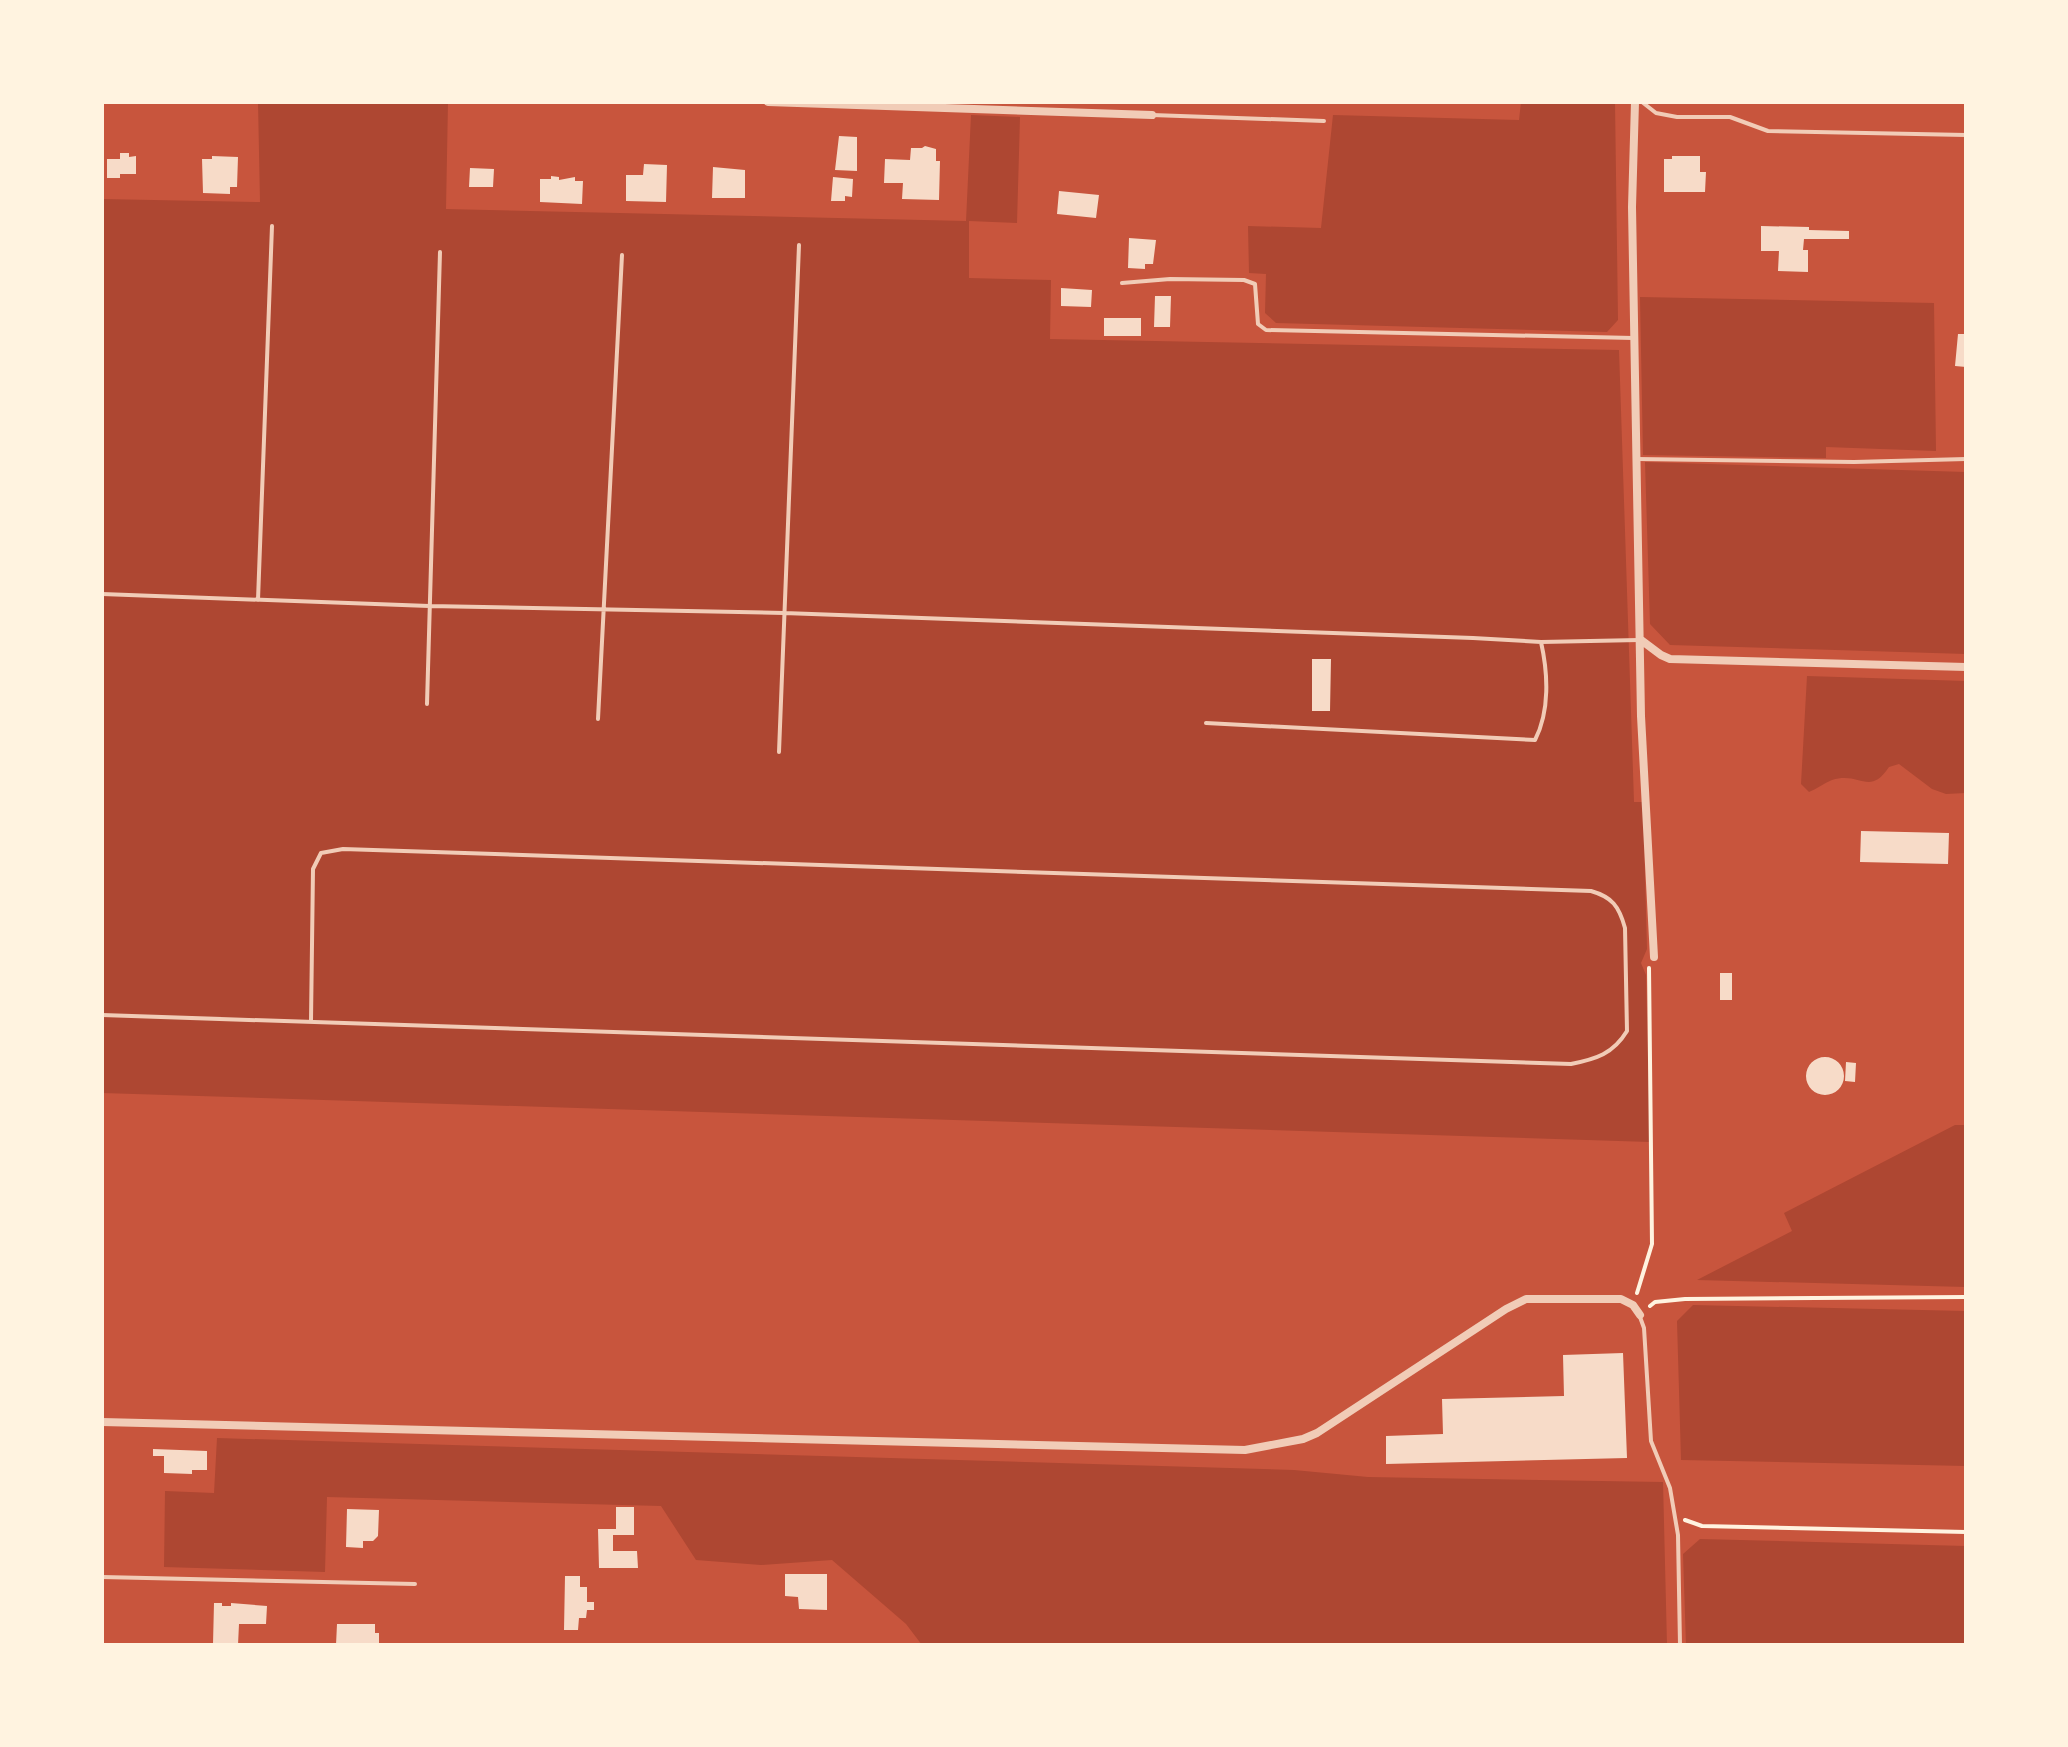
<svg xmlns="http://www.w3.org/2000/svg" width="2068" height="1747" viewBox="0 0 2068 1747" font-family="'Titillium Web',sans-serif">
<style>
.green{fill:#ae4732}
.building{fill:#f7dbc8}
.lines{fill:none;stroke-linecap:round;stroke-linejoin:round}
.path{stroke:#fff3e0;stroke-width:4}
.service{stroke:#f1ccb7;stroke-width:4}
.minor{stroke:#f1ccb7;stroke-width:8}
</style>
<rect width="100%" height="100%" fill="#c8553d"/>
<path class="green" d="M258 102H448L446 209 966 221 971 115 1020 117 1017 223 969 221V278L1051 280 1050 339 1619 350 1634 802H1643L1647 949 1641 963 1646 975 1650 1142 102 1093V199L260 202Z
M1521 102H1615L1618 320 1607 332 1276 323 1265 313 1266 274 1249 273 1248 226 1321 228 1333 115 1519 120Z
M1640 297 1934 303 1936 451 1826 447V458L1643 455Z
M1645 462 1966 472V654L1670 645 1650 624Z
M1807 676 1966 681V793L1946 794 1932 789 1899 764 1889 767C1869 797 1860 771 1832 780 1824 783 1817 789 1809 792L1801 784Z
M1955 1125H1966V1287L1697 1280 1792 1231 1784 1213Z
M1693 1305 1966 1311V1466L1681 1460 1677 1321Z
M217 1438 1294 1470 1368 1477 1663 1482 1667 1645H922L906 1624 832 1560 761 1565 696 1560 661 1506 327 1497 325 1572 164 1567 165 1491 214 1493Z
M1700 1539 1966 1546V1645H1686L1683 1554Z"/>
<path class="building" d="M839 136 857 137V171L835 170Z
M925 146 936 149V161H940L939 200 902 199 903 183H884L885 159 910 160 911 148H922Z
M120 153H129V157L136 156V174H120V178H107V159H120Z
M212 156 238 157 237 187H230V194L203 193 202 159H212Z
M1672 156H1700V172H1706L1705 192H1664V159H1672Z
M644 164 667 165 666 202 626 201V175H643Z
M713 167 745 170V198H712Z
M470 168 494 169 493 187H469Z
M551 176 559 177V180L575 177V181H583L582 204 540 202V179H551Z
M833 177 853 179 852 197 845 196V201H831Z
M1059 191 1099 195 1096 218 1057 214Z
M1761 226 1809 227V230L1849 231V239H1804L1803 250H1808V272L1778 271 1779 251H1761Z
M1129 238 1156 240 1153 264H1145V269L1128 268Z
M1061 288 1092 290 1091 307 1061 306Z
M1155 296H1171L1170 327H1154Z
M1104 318H1141V336H1104Z
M1958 334H1966V367L1955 366Z
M1312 659H1331L1330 711H1312Z
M1861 831 1949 833 1948 864 1860 862Z
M1720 973H1732V1000H1720Z
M1806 1076a19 19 0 1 1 38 0a19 19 0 1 1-38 0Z
M1846 1062 1856 1063 1855 1082 1845 1081Z
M1623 1353 1627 1458 1386 1464V1436L1443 1434 1442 1399 1564 1396 1563 1355Z
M153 1449 207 1451V1470H192V1474L164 1473V1456H153Z
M616 1507H634V1535H613V1551H637L638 1568H599L598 1529H616Z
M347 1509 379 1510 378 1536 373 1541H363V1548L346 1547Z
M785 1574H827V1610L799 1609 798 1597 785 1596Z
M565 1576H580V1587H587V1602H594V1610H587L586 1618H579L578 1630H564Z
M214 1603H222V1606H231V1603L267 1606 266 1624H239L238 1645 213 1644Z
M337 1624H375V1633H379V1644L336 1645Z"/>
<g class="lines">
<path class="path" d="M1637 1293 1652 1244 1649 968
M1650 1306 1655 1302 1685 1299 1966 1297
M1685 1520 1702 1526 1966 1532"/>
<path class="service" d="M1642 102 1656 113 1677 117H1730L1768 131 1966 135
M1152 115 1324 121
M1122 283 1170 279 1244 280 1255 284 1258 324 1266 330 1633 338
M1637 459 1854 462 1966 459
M102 594 429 606 784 613 1473 638 1541 642C1548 673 1550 711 1535 740L1206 723
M258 600 272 226
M1541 642 1639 640
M427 704 440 252
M598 719 622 255
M779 752 799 245
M102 1015 1571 1064C1596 1059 1613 1054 1627 1031L1625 928C1619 906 1612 897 1591 891L343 849 321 853 313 869 311 1021
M1640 1317 1644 1328 1651 1441 1670 1488 1678 1535 1680 1645
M102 1577 415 1584"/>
<path class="minor" d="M768 102 1152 115
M1635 102 1632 207 1641 716 1654 957
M1641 640 1661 655 1670 659 1966 667
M102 1422 1245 1450 1303 1439 1317 1433 1506 1309 1526 1299H1621L1633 1305 1640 1315"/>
</g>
<rect width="2068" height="1747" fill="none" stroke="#fff3e0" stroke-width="208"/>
</svg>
